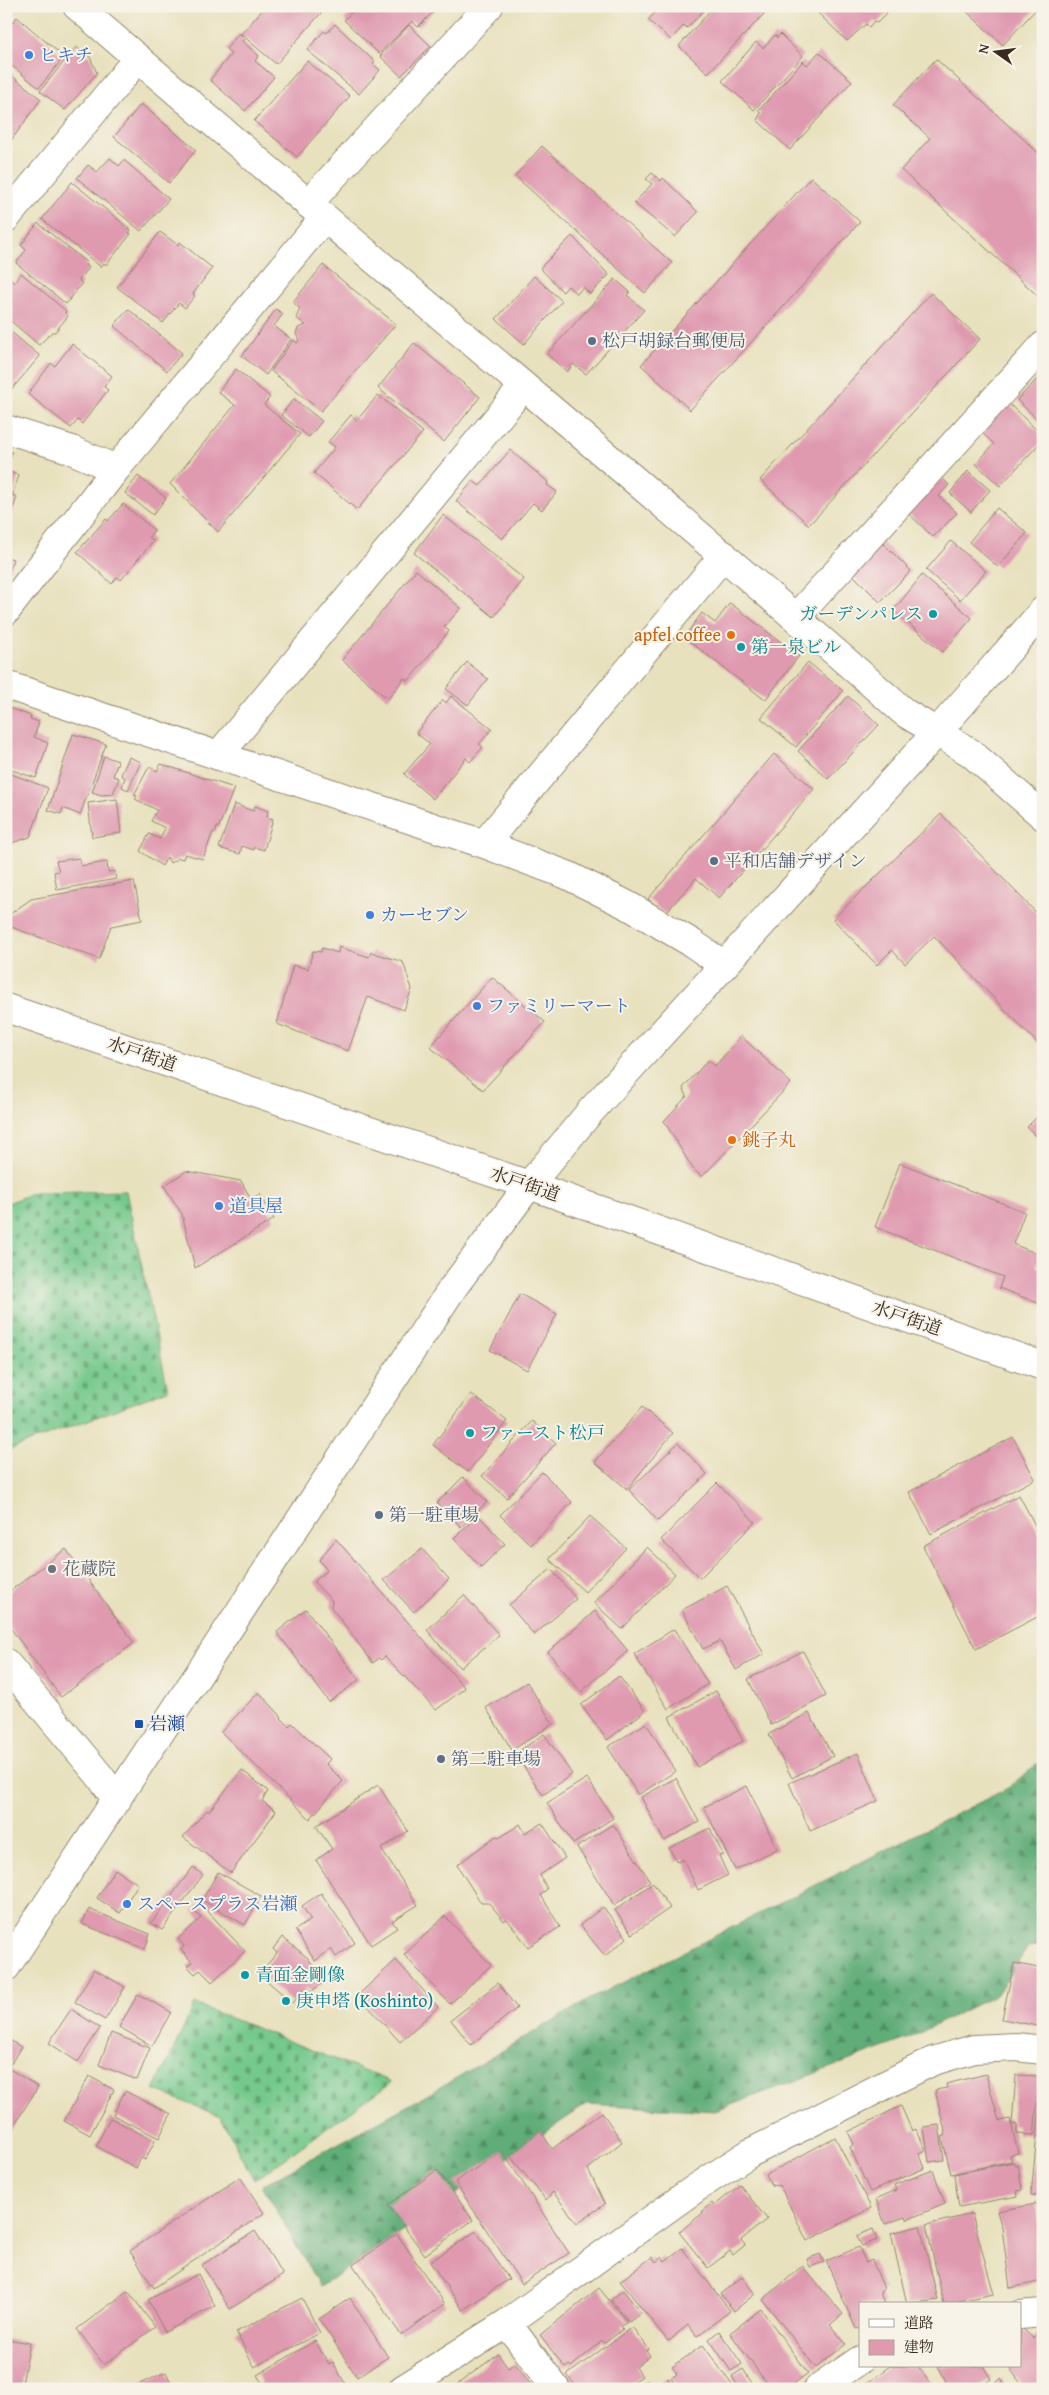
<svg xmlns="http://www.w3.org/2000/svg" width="1049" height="2395" viewBox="0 0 1049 2395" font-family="'Gentium Book Plus','Noto Serif JP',serif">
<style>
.forest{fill:url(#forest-firs);stroke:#4e6c4b}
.cemetery{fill:url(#cemetery-stones);stroke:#587a55}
.building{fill:#df9ab0}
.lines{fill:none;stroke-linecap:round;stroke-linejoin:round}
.pedestrian-casing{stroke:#92866e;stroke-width:30}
.minor-casing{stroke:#92866e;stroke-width:30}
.tertiary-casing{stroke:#92866e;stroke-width:30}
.trunk-casing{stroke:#92866e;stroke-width:30}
.pedestrian{stroke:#fff;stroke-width:28}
.minor{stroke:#fff;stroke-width:28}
.tertiary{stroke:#fff;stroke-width:28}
.trunk{stroke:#fff;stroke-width:28}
.shop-dot{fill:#3f7fe0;stroke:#f7f3e8;stroke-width:2}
.service-dot{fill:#5c6f8a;stroke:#f7f3e8;stroke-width:2}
.culture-dot{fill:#0f9aa8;stroke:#f7f3e8;stroke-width:2}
.food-dot{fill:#e8710a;stroke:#f7f3e8;stroke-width:2}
.worship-dot{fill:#6b7280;stroke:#f7f3e8;stroke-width:2}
.transit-dot{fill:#1a4fb4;stroke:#f7f3e8;stroke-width:2}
.labels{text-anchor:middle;stroke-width:4;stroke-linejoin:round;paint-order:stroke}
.shop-label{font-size:18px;fill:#366cbe;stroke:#f7f3e8;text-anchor:start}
.service-label{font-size:18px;fill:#4e5e75;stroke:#f7f3e8;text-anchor:start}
.culture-label{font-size:18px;fill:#0d838f;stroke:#f7f3e8;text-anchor:start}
.food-label{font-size:18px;fill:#c56008;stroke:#f7f3e8;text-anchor:end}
.street-label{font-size:18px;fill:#3b2a1e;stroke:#f7f3e8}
.worship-label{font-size:18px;fill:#5b616d;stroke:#f7f3e8;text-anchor:start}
.transit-label{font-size:18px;fill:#164399;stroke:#f7f3e8;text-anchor:start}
</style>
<defs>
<pattern id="forest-firs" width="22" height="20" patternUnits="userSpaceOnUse" patternTransform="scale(1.25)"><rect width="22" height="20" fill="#60ad78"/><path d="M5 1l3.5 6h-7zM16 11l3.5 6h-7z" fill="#508d62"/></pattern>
<pattern id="cemetery-stones" width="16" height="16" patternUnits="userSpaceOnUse" patternTransform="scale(1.25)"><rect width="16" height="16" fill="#75c98c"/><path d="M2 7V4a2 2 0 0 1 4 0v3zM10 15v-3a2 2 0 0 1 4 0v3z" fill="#61a372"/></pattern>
</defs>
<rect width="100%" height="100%" fill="#f7f3e8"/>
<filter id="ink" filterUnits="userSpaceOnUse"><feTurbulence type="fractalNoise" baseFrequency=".02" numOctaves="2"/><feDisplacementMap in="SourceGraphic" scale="10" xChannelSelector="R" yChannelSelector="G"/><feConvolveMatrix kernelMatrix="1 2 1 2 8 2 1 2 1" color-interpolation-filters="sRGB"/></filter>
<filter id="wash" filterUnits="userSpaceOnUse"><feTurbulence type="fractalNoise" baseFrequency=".0096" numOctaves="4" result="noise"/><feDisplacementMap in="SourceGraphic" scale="20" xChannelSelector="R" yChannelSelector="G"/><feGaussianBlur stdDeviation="1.12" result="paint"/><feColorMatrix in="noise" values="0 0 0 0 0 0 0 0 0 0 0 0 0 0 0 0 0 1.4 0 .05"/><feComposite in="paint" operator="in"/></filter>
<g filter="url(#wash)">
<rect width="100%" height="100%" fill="#e8e1be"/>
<path class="forest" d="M1043 1759V1945L1028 1947 997 1994 909 2038 715 2111 587 2104 320 2287 262 2185 429 2094 590 1999 1008 1788Z"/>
<path class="cemetery" d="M126 1191 168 1390 6 1451V1204L32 1193Z
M195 2004 392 2082 254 2180 220 2116 154 2090Z"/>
<g id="blocks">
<path class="building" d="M266 6H316L322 12 276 64 241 34Z
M358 6H439L418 27 412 21 379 54 344 20Z
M661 6H708L687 28 684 25 671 40 648 20Z
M714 6H756L764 14 708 73 679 46Z
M816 6H885L883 8 887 13 877 23 874 21 869 27 866 24 847 41 814 9Z
M971 6H1039L1003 45 966 11Z
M17 17 64 57 39 88 6 61V30Z
M335 24 375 62 373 64 380 70 359 94 307 50 324 31 327 33Z
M409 25 431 46 401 76 380 56Z
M239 33 245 38 242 41 259 56 255 61 274 77 245 111 210 80 231 54 226 49Z
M780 34 803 56 754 110 722 81 756 42 763 48 775 35 777 38Z
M76 47 90 57 97 73 65 110 40 91Z
M819 52 852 81 790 150 757 120 761 113 758 111 803 61 807 65Z
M936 59 1043 157V291L1038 296 901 170 930 138 893 105Z
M307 61 350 96 297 157 254 121Z
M6 71 41 99 10 142 6 138Z
M141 104 196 150 169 183 114 137Z
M542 146 672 263 645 293 515 176Z
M110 158 119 166 124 160 169 199 141 231 77 178 88 165 97 172Z
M652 173 661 181 663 178 698 212 675 237 634 203 652 184 646 179Z
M811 177 860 222 690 410 641 365Z
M72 182 131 230 129 233 131 234 106 265 104 263 101 267 42 219Z
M38 223 87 263 85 265 89 268 79 280 82 283 66 304 16 263 26 250 21 245Z
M160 232 178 245 180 242 212 268 193 294 195 296 185 308 179 303 163 323 117 287Z
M572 236 609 275 590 294 583 287 577 294 568 286 563 292 540 268Z
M323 265 396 324 321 411 271 371 293 340 297 343 299 340 296 334 298 328 306 325 296 318 300 309 293 302Z
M21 273 66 311 65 313 68 316 55 332H52L39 345 6 317V283L10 279 14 283Z
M534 276 562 301 524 344 496 319Z
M615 279 630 292 627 295 644 310 586 374 573 364 567 372 547 354Z
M931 293 980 339 809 525 760 480Z
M128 309 182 353 167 371 114 326Z
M276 309 283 314 274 326 291 339 266 375 242 356Z
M10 331 40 356 6 396V335Z
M414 343 480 397 444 442 378 388Z
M72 344 112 376 104 387 108 390 82 424 78 420 71 428 28 394 51 363 55 366Z
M236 369 270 397 264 405 300 434 218 532 170 484 235 405 218 392Z
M1043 373V425L1017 400Z
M378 395 423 432 357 510 314 473 335 447 328 442 351 415 357 420Z
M294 399 322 421 309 437 281 415Z
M1006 401 1043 436V440L1000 486 976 464 994 444 979 430Z
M510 450 548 482 547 485 557 492 542 510 533 503 502 539 456 501 473 481 480 486Z
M6 451 12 452 7 469H6Z
M6 471 19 475 12 495 17 497 7 527Z
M968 471 990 490 971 512 950 493Z
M138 476 166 498 153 515 125 493Z
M940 476 949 485 939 496 957 513 933 537 906 511Z
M123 504 154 530 149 537 153 541 121 580 117 577 112 584 77 552 106 519 108 521Z
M997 508 1027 533 998 567 969 542Z
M443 515 524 579 494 617 414 553Z
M877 537 911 571 880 602 847 569Z
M951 541 986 571 960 600 926 570Z
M6 557 13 559 7 578H6Z
M416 570 461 608 444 627 449 631 408 681 404 678 388 699 342 660Z
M922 575 972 618 943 652 893 611Z
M730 603 799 656 765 700 684 637 702 613 715 623Z
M467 662 488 679 468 705 446 689Z
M808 662 843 691 796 747 761 718Z
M451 696 492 729 479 744 483 747 470 762 466 758 433 799 404 774 430 744 416 733 443 700 446 703Z
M848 696 879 725 828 779 798 751Z
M6 707 31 716 30 719 39 722 34 737 48 743 36 778 6 768Z
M73 734 106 744 80 815 63 808 61 814 48 810Z
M774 754 814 789 719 898 696 878 665 914 648 899Z
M104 756 118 761 113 776 119 778 113 794 101 795 92 792Z
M129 757 141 762 128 790 122 787 125 778 121 775Z
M161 764 234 788 219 827H217L216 832H213L203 859 185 854 183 859 179 858 170 863 167 857 162 866 140 851 149 834 160 839 165 828 151 821 157 810 135 799 137 796 134 795 149 767 157 771Z
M6 772 48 788 30 837 6 845Z
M117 799 121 833 92 837 88 803Z
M234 804 253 811 255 806 268 811 267 817 273 819 264 850 254 847V850L242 846 240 854 219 848Z
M941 814 1043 920V1049L934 936 905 964 892 950 877 965 833 919Z
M79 858 81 866 107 862 108 872 115 871 116 879 57 890 54 872 59 871 56 861Z
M134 881 142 920 111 926 99 959 6 925V917L31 899Z
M339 947 369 957 371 952 403 962 412 989 404 1010 368 997 348 1051 277 1024 293 965 308 969 313 951 321 952 322 948 338 953Z
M492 977 545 1022 483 1090 430 1047Z
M741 1036 791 1083 702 1177 693 1169 664 1121 687 1096 683 1088 708 1060 715 1066Z
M1043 1111V1143L1027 1127Z
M900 1163 1025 1212 1013 1244 1040 1255 1036 1266 1043 1269V1305L999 1288 1003 1277 875 1227Z
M186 1171 241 1181 251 1199 260 1194 274 1219 195 1268 182 1214 164 1186Z
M520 1294 557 1314 527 1370 490 1350Z
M471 1394 507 1421 468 1472 433 1445Z
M642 1407 673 1433 627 1489 595 1462Z
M532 1421 556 1443 507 1498 482 1476Z
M1013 1437 1035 1479 931 1534 909 1492Z
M678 1443 707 1474 658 1521 629 1490Z
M542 1472 572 1502 531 1545 500 1515Z
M463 1477 487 1502 461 1527 437 1503Z
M717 1483 755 1522 700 1578 661 1540Z
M1019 1495 1043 1540V1614L976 1649 923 1546Z
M478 1515 505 1544 481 1567 454 1538Z
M590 1516 626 1548 585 1592 549 1559Z
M336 1539 465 1688 436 1710 385 1656 381 1660 379 1658 373 1663 331 1607 332 1601 314 1582 327 1570 319 1560Z
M647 1547 675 1574 622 1629 594 1603Z
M66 1549 134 1643 61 1697 6 1622V1594Z
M422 1549 449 1579 414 1612 384 1580Z
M551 1569 576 1599 534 1635 509 1605Z
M727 1586 764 1654 736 1670 720 1641 703 1649 682 1610Z
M464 1595 499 1635 460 1668 427 1630Z
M306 1609 359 1680 329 1702 277 1632Z
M595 1611 628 1651 581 1692 548 1652Z
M674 1629 708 1684 668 1709 634 1654Z
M803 1651 826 1696 771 1725 748 1679Z
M619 1676 645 1711 607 1740 581 1705Z
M527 1682 553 1724 512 1750 486 1708Z
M716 1691 743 1741 697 1767 669 1717Z
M259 1692 282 1717 281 1718 289 1726 292 1723 330 1759 326 1764 343 1781 310 1819 221 1732Z
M809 1713 833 1756 792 1778 769 1734Z
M646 1723 676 1771 638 1795 608 1747Z
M544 1734 572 1774 543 1795 515 1754Z
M858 1753 878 1801 810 1831 789 1783Z
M242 1770 268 1791 262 1801 276 1811 231 1873 183 1837 207 1810 209 1811Z
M587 1778 613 1818 573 1844 547 1803Z
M676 1778 699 1822 664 1841 641 1797Z
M378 1785 408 1831 381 1849 418 1905 392 1921 397 1928 371 1945 316 1860 332 1849 316 1826Z
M747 1786 777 1849 735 1870 704 1807Z
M542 1823 565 1858 540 1875 547 1889 541 1895 560 1927 528 1947 507 1919 504 1921 489 1903H481L457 1865 496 1836 501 1837 520 1824 525 1833Z
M613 1824 650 1881 614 1905 577 1847Z
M710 1828 723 1855 719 1856 728 1875 698 1890 683 1859 677 1862 669 1848Z
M193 1867 203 1875 162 1930 151 1923Z
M115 1869 138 1884 120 1913 97 1898Z
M218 1872 261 1896 245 1925 202 1900Z
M653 1883 670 1908 632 1934 615 1910Z
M321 1893 355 1943 336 1957 331 1949 315 1961 295 1930 311 1920 302 1906Z
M200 1903 245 1951 212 1982 200 1970 195 1974 187 1966 192 1962 181 1950 184 1946 178 1939 201 1918 193 1910Z
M603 1907 627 1938 605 1956 580 1925Z
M89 1909 150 1934 145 1949 82 1924Z
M445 1916 491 1965 450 2004 404 1955Z
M282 1937 308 1958 324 1982 312 1991 306 1988 293 2003 259 1974 277 1953 273 1949Z
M396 1960 438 2007 400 2042 358 1995Z
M1014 1963 1043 1969V2027L1002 2019Z
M94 1969 125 1987 105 2020 75 2002Z
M498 1983 517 2008 471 2045 451 2020Z
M138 1994 171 2012 152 2046 119 2027Z
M71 2009 100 2028 78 2062 49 2043Z
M111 2033 150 2048 137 2080 99 2065Z
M6 2038 21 2047 8 2068 38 2087 6 2138Z
M986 2074 999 2121 1010 2119 1018 2153 1010 2155 1012 2161 951 2174 942 2137 946 2135 935 2090 947 2088 946 2084Z
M1016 2075 1040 2076 1034 2135 1017 2134V2125L1012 2124Z
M89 2076 114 2090 90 2135 64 2121Z
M125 2091 171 2114 159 2138 113 2115Z
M1041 2095H1043V2197L1031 2195Z
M901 2106 912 2131 916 2129 926 2150 919 2153 925 2168 870 2192 850 2147 854 2144 848 2132Z
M602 2112 622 2142 588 2169 605 2204 577 2223 553 2192 546 2200 510 2156 540 2130 552 2149Z
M110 2118 155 2141 145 2160 141 2158 136 2168 96 2146Z
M939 2125 944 2160 929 2162 924 2127Z
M835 2137 871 2208 807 2241 780 2186 771 2185 766 2175Z
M502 2151 569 2253 522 2284 455 2182Z
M1014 2162 1015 2165 1018 2164 1022 2190 1017 2191 1018 2196 959 2207 954 2174Z
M437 2170 473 2220 425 2255 388 2205Z
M933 2170 945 2204 906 2220 905 2217 885 2224 876 2199 896 2190 894 2185Z
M240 2177 264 2213 154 2288 130 2251Z
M740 2185 767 2219 741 2240 745 2245 733 2255 730 2251 708 2268 679 2232 703 2213 702 2211 712 2203 714 2206Z
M1036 2204 1043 2242V2281L1010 2288 1002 2228 997 2211Z
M972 2214 994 2294 944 2304 926 2225Z
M920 2226 938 2300 907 2304 891 2233Z
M873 2229 877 2240 862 2246 857 2236Z
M255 2231 283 2275 230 2309 202 2265Z
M476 2231 509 2279 463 2310 430 2262Z
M397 2234 445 2304 401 2335 353 2265Z
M859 2247 866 2263 872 2260 884 2289 880 2292 884 2304H860V2328L856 2329 826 2261Z
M682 2248 730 2311 697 2336 688 2325 668 2341 620 2281 652 2257 656 2262 662 2257 665 2261Z
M820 2254 824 2262 810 2267 807 2259Z
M802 2266 843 2314 830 2325 846 2344 816 2368 763 2300Z
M198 2274 215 2306 165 2332 148 2300Z
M742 2277 755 2294 734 2311 720 2294Z
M599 2288 627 2322 621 2327 623 2329 605 2343 602 2341 571 2367 569 2365 565 2368 540 2335Z
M623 2290 641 2313 629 2322 611 2300Z
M128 2291 155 2327 104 2365 77 2329Z
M302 2298 320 2333 254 2367 236 2332Z
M350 2298 388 2357 357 2377 319 2319Z
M761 2309 808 2373 787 2389H771L730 2333Z
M1020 2326 1033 2338 1041 2330 1043 2332V2389H1025L1008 2366H1020Z
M632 2327 649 2349 647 2351 650 2356 636 2367 642 2376 624 2389H578L567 2375Z
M719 2331 742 2364 731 2371 709 2339Z
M6 2339 30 2343 21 2389H6Z
M315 2341 329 2364 333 2362 348 2389H259L257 2386 262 2383 257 2375Z
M703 2345 735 2389H678L671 2378 677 2374 672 2367Z
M498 2354 508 2368 515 2363 534 2389H451Z
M890 2366H918L935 2389H859Z
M938 2366H983L991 2379 976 2389H950Z
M743 2369 755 2388 753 2389H739L732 2376Z
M166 2372 174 2389H128Z
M668 2378 675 2389H664L660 2383Z
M1001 2378 1007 2389H991Z
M648 2380 655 2389H639L638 2387Z"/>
</g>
</g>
<g filter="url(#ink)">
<use href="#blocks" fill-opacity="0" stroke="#92866e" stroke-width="1"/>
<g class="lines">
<g class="pedestrian-casing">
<path id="pedestrian" d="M6 1663 99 1775 117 1800"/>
</g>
<g class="minor-casing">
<path id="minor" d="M308 204 489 6
M6 218 138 58
M6 429 69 449 116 469
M6 611 116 469 324 218
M796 617 1043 346
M6 685 484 844 567 875 629 906 692 943 724 965
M937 732 971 753 1043 816
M218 756 523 387
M484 844 724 555
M1020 2315 1043 2313
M507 2323 556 2389
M403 2389 507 2323 696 2188 750 2153 933 2061 974 2049 1016 2047 1043 2050
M818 2389 860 2360"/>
</g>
<g class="tertiary-casing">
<path id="tertiary" d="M77 6C352 244 633 474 905 713L937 732
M6 1967 452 1289 529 1185 590 1112 937 732 1043 611"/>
</g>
<g class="trunk-casing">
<path id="trunk" d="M6 1008 529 1185 1043 1366"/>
</g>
<use href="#pedestrian" class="pedestrian"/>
<use href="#minor" class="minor"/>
<use href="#tertiary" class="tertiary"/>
<use href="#trunk" class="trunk"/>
</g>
</g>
<g class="shop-dot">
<circle cx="29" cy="55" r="5"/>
<circle cx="370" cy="915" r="5"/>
<circle cx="477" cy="1006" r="5"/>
<circle cx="219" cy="1206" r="5"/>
<circle cx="127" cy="1904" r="5"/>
</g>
<g class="service-dot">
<circle cx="592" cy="341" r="5"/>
<circle cx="714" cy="861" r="5"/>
<circle cx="379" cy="1515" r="5"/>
<circle cx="441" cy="1759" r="5"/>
</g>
<g class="culture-dot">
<circle cx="933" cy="614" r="5"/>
<circle cx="741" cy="647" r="5"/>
<circle cx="470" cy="1433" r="5"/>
<circle cx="245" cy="1975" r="5"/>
<circle cx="286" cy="2001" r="5"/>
</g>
<g class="food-dot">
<circle cx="731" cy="635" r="5"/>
<circle cx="732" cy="1140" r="5"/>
</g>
<circle class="worship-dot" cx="52" cy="1569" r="5"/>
<rect class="transit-dot" x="134" y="1719" width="10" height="10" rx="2.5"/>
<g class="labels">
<g class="shop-label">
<text x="39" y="61">ヒキチ</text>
<text x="380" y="921">カーセブン</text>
<text x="487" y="1012">ファミリーマート</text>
<text x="229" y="1212">道具屋</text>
<text x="137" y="1910">スペースプラス岩瀬</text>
</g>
<g class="service-label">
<text x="602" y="347">松戸胡録台郵便局</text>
<text x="724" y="867">平和店舗デザイン</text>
<text x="389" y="1521">第一駐車場</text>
<text x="451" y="1765">第二駐車場</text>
</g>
<g class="culture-label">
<text x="923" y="620" text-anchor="end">ガーデンパレス</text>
<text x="751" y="653">第一泉ビル</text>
<text x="480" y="1439">ファースト松戸</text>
<text x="255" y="1981">青面金剛像</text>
<text x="296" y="2007">庚申塔 (Koshinto)</text>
</g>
<g class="food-label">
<text x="721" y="641">apfel coffee</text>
<text x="742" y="1146" text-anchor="start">銚子丸</text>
</g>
<g class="street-label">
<text transform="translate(142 1054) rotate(19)" y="6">水戸街道</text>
<text transform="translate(525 1184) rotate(19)" y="6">水戸街道</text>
<text transform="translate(907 1318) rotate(19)" y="6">水戸街道</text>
</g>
<g class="worship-label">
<text x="62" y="1575">花蔵院</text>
</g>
<g class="transit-label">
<text x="149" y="1730">岩瀬</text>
</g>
</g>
<rect width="1049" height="2395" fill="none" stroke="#f7f3e8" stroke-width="25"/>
<rect x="859" y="2302" width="162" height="65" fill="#f7f3e8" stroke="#aca397"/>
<rect x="869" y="2319" width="25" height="8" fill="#ffffff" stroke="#aca397"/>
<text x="904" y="2328" font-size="15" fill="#3b2a1e">道路</text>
<rect x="869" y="2340" width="25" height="15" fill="#df9ab0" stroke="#aca397"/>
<text x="904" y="2352" font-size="15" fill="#3b2a1e">建物</text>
<g transform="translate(996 52) rotate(284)" stroke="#f7f3e8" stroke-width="4" paint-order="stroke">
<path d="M0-4L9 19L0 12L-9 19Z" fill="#3b2a1e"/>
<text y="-8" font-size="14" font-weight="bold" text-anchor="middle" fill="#3b2a1e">N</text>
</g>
</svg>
